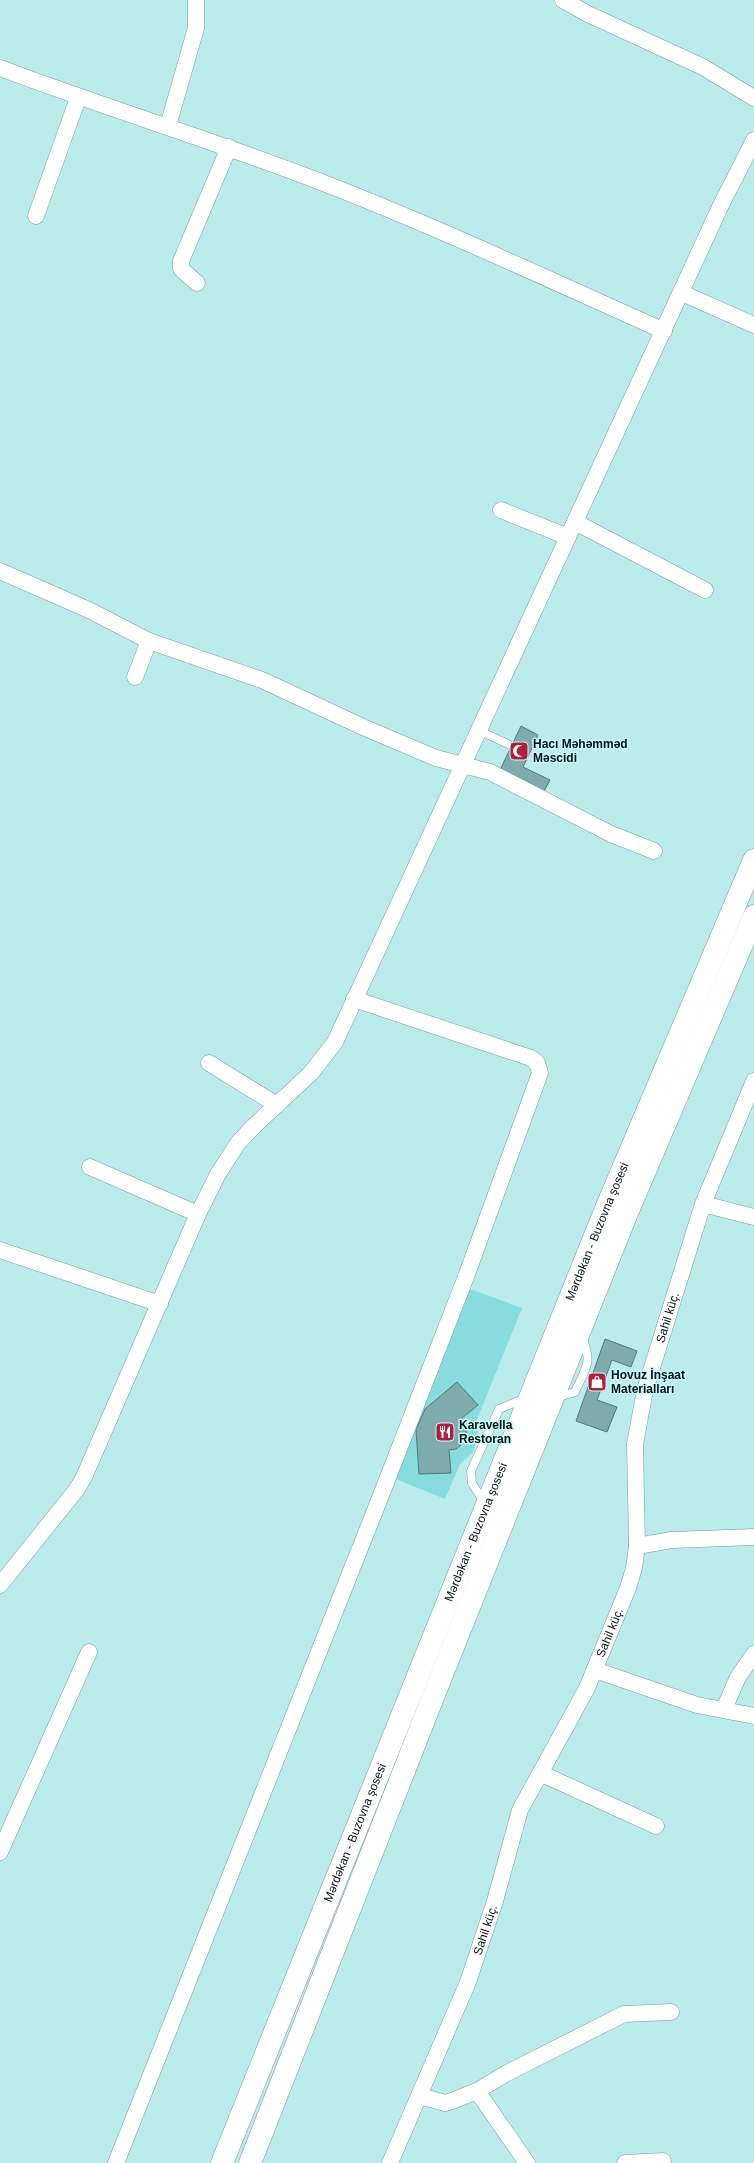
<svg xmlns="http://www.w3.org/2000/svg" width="754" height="2163" viewBox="0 0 754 2163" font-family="Helvetica,sans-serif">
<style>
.green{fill:#87dcde}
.building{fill:#7eacad;stroke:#4d7a7b}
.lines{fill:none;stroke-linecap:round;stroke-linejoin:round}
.service-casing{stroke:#6f9d9e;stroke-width:9}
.minor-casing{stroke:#6f9d9e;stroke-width:17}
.primary-casing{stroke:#6f9d9e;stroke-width:23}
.service{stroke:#fff;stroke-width:8}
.minor{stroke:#fff;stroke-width:16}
.primary{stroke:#fff;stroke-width:22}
.labels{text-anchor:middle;stroke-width:3;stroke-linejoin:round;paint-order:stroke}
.poi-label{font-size:12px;font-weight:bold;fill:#021213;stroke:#c8f9fa;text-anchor:start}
.street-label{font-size:12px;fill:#021213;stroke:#c8f9fa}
</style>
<rect width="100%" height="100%" fill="#bbecec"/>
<path class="green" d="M470 1289 522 1308 476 1422 478 1434 473 1452 460 1464 445 1499 393 1478Z"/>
<path class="building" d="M521 726 538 735 523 767 550 780 544 791 500 770Z
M605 1339 637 1351 631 1367 612 1360 597 1400 617 1407 607 1432 576 1421Z
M457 1382 478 1405 461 1419 466 1427V1433L461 1445 456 1449 449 1450 451 1473 419 1474 416 1430 425 1409Z"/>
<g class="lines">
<g class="service-casing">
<path id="service" d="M478 730 508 744
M555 1398 575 1392C586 1367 593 1364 582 1337
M485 1504 472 1483 471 1471 499 1409 526 1398"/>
</g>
<g class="minor-casing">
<g id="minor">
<path d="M563 0 588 14 703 67 754 98"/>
<path d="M0 68C106 108 215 141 321 182 437 227 550 280 664 331"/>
<path d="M168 126 196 28V0"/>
<path d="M36 216 78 98"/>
<path d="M197 283 181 269V261L229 147"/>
<path d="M682 293 754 325"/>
<path d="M501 510 568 537"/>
<path d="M575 522 705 590"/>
<path d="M0 571 89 610 149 641 262 680 363 727 436 758 490 772 611 834 654 851"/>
<path d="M135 677 149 641"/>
<path d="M209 1063 277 1105"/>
<path d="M90 1167 198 1214"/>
<path d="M703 1204 754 1217"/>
<path d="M0 1250 160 1304"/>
<path d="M637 1546 672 1540 754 1537"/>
<path d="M0 1585 77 1489 84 1477 198 1214 218 1174 238 1143 254 1126 311 1073 335 1042 721 205 754 140"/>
<path d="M595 1670 697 1705 754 1716"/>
<path d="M724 1709 738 1677 754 1654"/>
<path d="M540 1773 656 1826"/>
<path d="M0 1852 89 1652"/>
<path d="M477 2091 527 2163"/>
<path d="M420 2096 445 2103 452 2101 477 2091 507 2073 624 2014 671 2012"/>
<path d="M116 2163 378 1503 467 1274 540 1073 537 1063 531 1058 354 999"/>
<path id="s1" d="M390 2163 468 1982 495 1901 520 1810 587 1688 628 1588 634 1568 637 1546 635 1444 645 1390 703 1204 754 1081"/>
<path d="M625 2163 663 2161"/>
</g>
</g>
<g class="primary-casing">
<g id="primary">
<path id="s2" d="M222 2163 607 1206 754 860"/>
<path d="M250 2163 435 1692 627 1213 754 916"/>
</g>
</g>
<use href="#service" class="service"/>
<use href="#minor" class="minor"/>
<use href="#primary" class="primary"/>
</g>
<defs>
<g id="mosque-square" transform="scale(1)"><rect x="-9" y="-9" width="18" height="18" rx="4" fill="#b21f3c" stroke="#c8f9fa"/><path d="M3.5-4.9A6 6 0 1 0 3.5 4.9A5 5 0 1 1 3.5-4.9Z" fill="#fff"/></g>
<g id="shop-square" transform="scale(1)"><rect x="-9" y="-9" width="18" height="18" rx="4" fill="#b21f3c" stroke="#c8f9fa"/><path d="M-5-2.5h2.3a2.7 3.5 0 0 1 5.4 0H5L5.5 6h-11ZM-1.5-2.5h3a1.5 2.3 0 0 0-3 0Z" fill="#fff"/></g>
<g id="restaurant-square" transform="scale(1)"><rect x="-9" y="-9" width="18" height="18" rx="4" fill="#b21f3c" stroke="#c8f9fa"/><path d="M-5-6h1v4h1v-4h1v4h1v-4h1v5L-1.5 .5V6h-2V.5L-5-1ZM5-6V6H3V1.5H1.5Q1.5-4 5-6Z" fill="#fff"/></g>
</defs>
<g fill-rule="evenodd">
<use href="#mosque-square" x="519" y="751"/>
<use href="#shop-square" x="597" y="1382"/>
<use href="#restaurant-square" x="445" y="1432"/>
</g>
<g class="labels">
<g class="poi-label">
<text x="533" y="748">Hacı Məhəmməd<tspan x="533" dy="14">Məscidi</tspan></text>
<text x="611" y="1379">Hovuz İnşaat<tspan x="611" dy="14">Materialları</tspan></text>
<text x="459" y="1429">Karavella<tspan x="459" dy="14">Restoran</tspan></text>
</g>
<g class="street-label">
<text dy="4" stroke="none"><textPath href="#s2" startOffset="1004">Mərdəkan - Buzovna şosesi</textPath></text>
<text dy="4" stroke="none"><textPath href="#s1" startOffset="900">Sahil küç.</textPath></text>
<text dy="4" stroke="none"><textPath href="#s2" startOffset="680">Mərdəkan - Buzovna şosesi</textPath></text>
<text dy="4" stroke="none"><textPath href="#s1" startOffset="576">Sahil küç.</textPath></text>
<text dy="4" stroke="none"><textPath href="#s2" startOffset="356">Mərdəkan - Buzovna şosesi</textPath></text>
<text dy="4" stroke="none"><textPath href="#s1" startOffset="252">Sahil küç.</textPath></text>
</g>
</g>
</svg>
